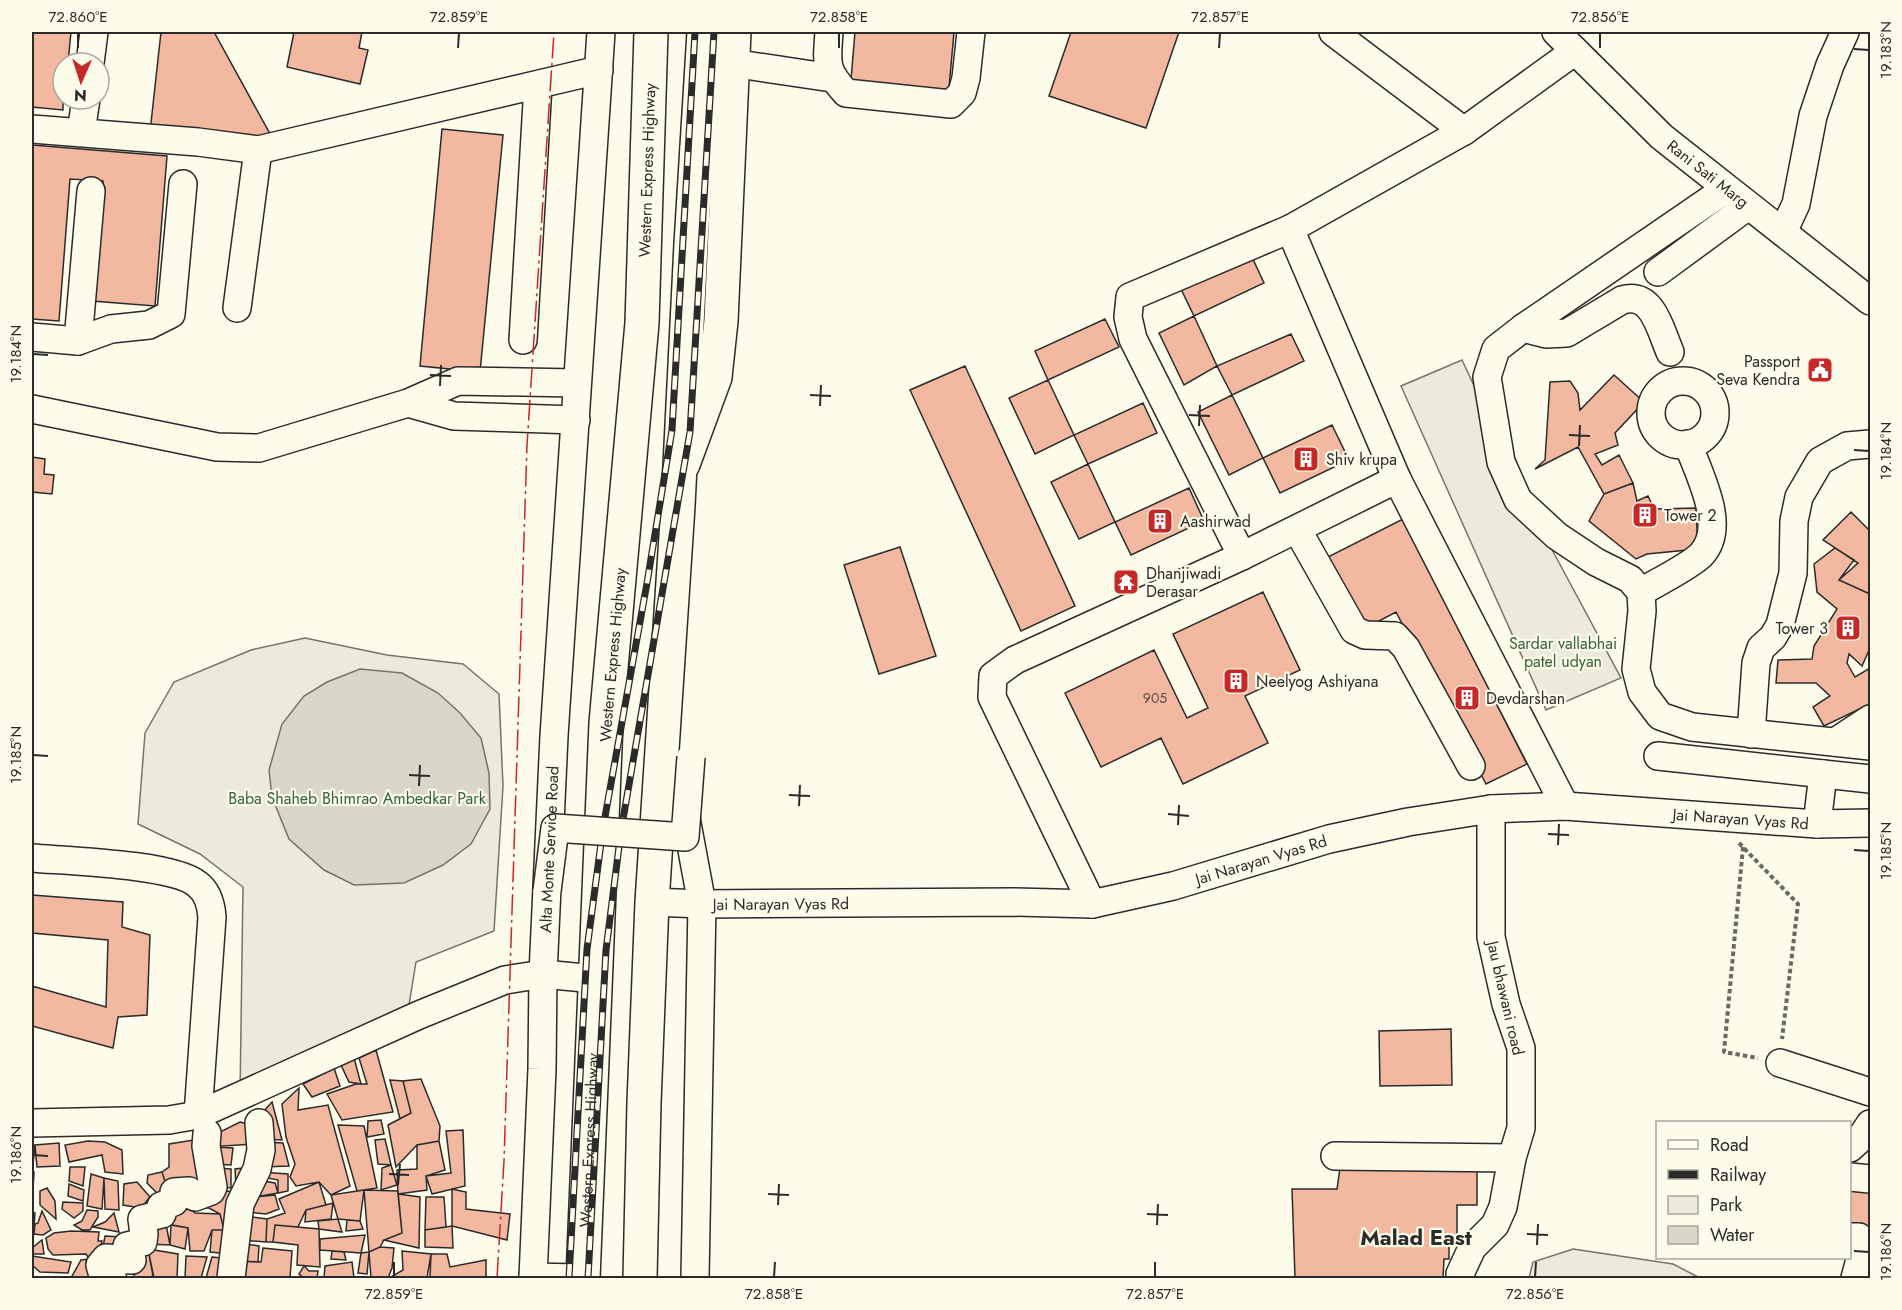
<svg xmlns="http://www.w3.org/2000/svg" width="1902" height="1310" viewBox="0 0 1902 1310" font-family="Jost,sans-serif">
<style>
.green{fill:#ecebdb;stroke:#74746e;stroke-width:1.5}
.water{fill:#d8d7c9;stroke:#74746e;stroke-width:1.5}
.building{fill:#f2b8a0;stroke:#2b2b2b;stroke-width:1.5}
.lines{fill:none;stroke-linecap:round;stroke-linejoin:round}
.minor-casing{stroke:#2b2b2b;stroke-width:30}
.major-casing{stroke:#2b2b2b;stroke-width:36}
.highway-casing{stroke:#2b2b2b;stroke-width:36}
.path{stroke:#6a6964;stroke-width:4;stroke-dasharray:4.5 3;stroke-linecap:butt}
.minor{stroke:#fdfbea;stroke-width:27}
.major{stroke:#fdfbea;stroke-width:33}
.highway{stroke:#fdfbea;stroke-width:33}
.rail-casing{stroke:#2b2b2b;stroke-width:7}
.rail{stroke:#fdfbea;stroke-width:4.5;stroke-dasharray:14;stroke-linecap:butt}
.minor-bridge-casing{stroke:#2b2b2b;stroke-width:30;stroke-linecap:butt}
.minor-bridge{stroke:#fdfbea;stroke-width:27}
.power{stroke:#c62828;stroke-width:1.5;stroke-dasharray:21 4.5 3 4.5;stroke-linecap:butt}
.ticks{fill:none;stroke:#2b2b2b;stroke-width:2}
.labels{text-anchor:middle;stroke-width:4.5;stroke-linejoin:round;paint-order:stroke}
.number-label{font-size:14px;fill:#5d4e48}
.street-label{font-size:16px;fill:#2b2b2b;stroke:#fdfbea}
.poi-label{font-size:16px;fill:#2b2b2b;stroke:#fdfbea;text-anchor:start}
.park-label{font-size:16px;fill:#34623c;stroke:#fdfbea}
.district-label{font-size:22px;font-weight:bold;fill:#2b2b2b;stroke:#fdfbea}
.neatline{fill:none;stroke:#2b2b2b;stroke-width:2}
.ticks-label{font-size:15px;text-anchor:middle;fill:#2b2b2b}
</style>
<rect width="100%" height="100%" fill="#fdfbea"/>
<path class="green" d="M1462 360 1542 531 1621 678 1546 710 1401 386Z
M305 638 387 655 463 664 499 694 503 786 494 931 416 962 409 1005 240 1096 243 887 200 854 138 824 145 733 174 682 251 650Z
M1573 1249 1673 1264 1700 1278H1529L1533 1262Z"/>
<path class="water" d="M360 669 402 673 438 693 460 713 481 738 489 773 490 809 471 844 443 865 404 883 354 885 324 870 289 839 272 797 269 770 282 724 304 696 327 682Z"/>
<path class="building" d="M32 32H71L68 63H63V110L32 107Z
M161 32H214L275 143 150 132Z
M294 32H362L359 48 368 50 360 84 287 67Z
M855 32H954L948 99 850 91Z
M1071 32H1179L1146 128 1049 96Z
M442 129 503 135 480 372 420 366Z
M32 145 167 156 155 306 92 301 103 181 70 179 59 321 32 319Z
M1251 255 1264 283 1194 316 1181 289Z
M1194 316 1217 366 1184 385 1159 333Z
M1105 319 1119 347 1048 380 1035 351Z
M1291 334 1304 361 1232 395 1217 366Z
M965 366 1075 606 1021 631 910 390Z
M1614 375 1644 402 1615 433 1618 445 1595 454 1602 465 1619 455 1633 483 1604 494 1578 447 1535 469 1545 460 1550 382 1570 381 1578 393 1580 410Z
M1048 380 1074 435 1035 454 1009 398Z
M1232 395 1263 458 1229 475 1198 412Z
M1143 403 1157 433 1088 464 1074 435Z
M1332 425 1349 460 1280 493 1263 458Z
M32 457 45 459 44 474 54 475 52 494 32 492Z
M1088 464 1115 522 1079 539 1051 482Z
M1633 483 1637 501 1648 496 1654 509 1696 508 1698 549 1647 554 1636 559 1589 521 1604 494Z
M1189 488 1204 521 1131 555 1115 522Z
M1851 512 1870 531V594L1839 580 1858 563 1823 540Z
M1403 519 1527 764 1486 784 1396 612 1360 631 1322 560Z
M900 547 936 656 879 674 844 565Z
M1835 548 1854 560 1839 580 1870 594V648L1862 666 1849 654 1847 663 1855 677 1870 668V704L1824 726 1813 707 1830 696 1816 683H1776L1778 660 1812 659 1814 646 1837 609 1817 592 1814 564Z
M1263 592 1300 670 1245 696 1268 743 1183 784 1161 738 1101 767 1065 693 1154 650 1187 718 1208 708 1173 634Z
M32 895 123 902 122 927 150 935 147 1015 118 1017 113 1048 32 1026V986L106 1007 108 940 32 933Z
M1451 1029 1452 1085 1380 1086 1379 1031Z
M376 1050 393 1112 342 1120 327 1094 356 1084H367L359 1058Z
M354 1058 361 1084 349 1082 341 1065Z
M334 1068 340 1086 312 1097 303 1084Z
M421 1079 440 1126 439 1141 417 1145 396 1167 388 1125 411 1113 403 1081Z
M390 1080 403 1081 411 1113 400 1119Z
M299 1088 298 1110 328 1105 350 1186 331 1195 319 1182 296 1186 290 1177 295 1164 286 1137 282 1104Z
M272 1102 282 1140 265 1139 262 1113Z
M381 1120 384 1134 367 1137 368 1121Z
M240 1122 255 1126 254 1144 208 1147 212 1136Z
M338 1125 364 1126 377 1188 357 1191Z
M463 1130 465 1186 432 1194 426 1176 451 1173 446 1131Z
M200 1139 211 1187 168 1191 162 1172 169 1167V1144Z
M385 1139 391 1165 378 1164 375 1140Z
M88 1141 105 1142 122 1150 123 1174 105 1172 102 1155 69 1162 65 1145Z
M439 1141 445 1170 426 1176 427 1190 398 1194 397 1170 417 1169V1145Z
M264 1142 283 1143 289 1166 262 1167Z
M59 1143 60 1166 37 1167 35 1145Z
M32 1145H35L33 1165H32Z
M215 1147 233 1148 231 1165 214 1164Z
M391 1165 397 1185 381 1190 382 1168Z
M70 1167H85L83 1186 69 1181Z
M252 1167 236 1187 235 1169Z
M214 1168 231 1169V1188L214 1187Z
M1340 1168H1477V1205H1457V1242H1449V1259H1444L1443 1278H1295L1292 1189H1337Z
M32 1172H34L32 1207Z
M162 1172 168 1191 163 1199 147 1183 148 1175Z
M260 1172 288 1174V1191L278 1193V1180L259 1176Z
M91 1174 104 1178 102 1209 87 1206Z
M104 1178 118 1181 119 1210 105 1209Z
M257 1180 275 1183 278 1193 255 1197Z
M137 1182 150 1197 141 1208 123 1205 124 1184Z
M319 1182 326 1205 306 1210 298 1227 275 1225 273 1242H266L267 1219 285 1213 279 1199Z
M1850 1183 1870 1184V1226L1850 1224Z
M69 1184 84 1190 83 1201 68 1196Z
M47 1188 55 1201 56 1219 40 1205V1191Z
M452 1189 466 1192V1209L510 1214 507 1240 452 1226Z
M364 1190 360 1221 338 1219 331 1195Z
M364 1190 398 1191 402 1233 384 1240 380 1247 369 1252Z
M227 1191 240 1193 230 1254 210 1252 212 1230H224L220 1214 209 1208H195L212 1192Z
M398 1194 420 1197 419 1248 384 1240 402 1233Z
M275 1195 279 1209 266 1214 245 1212 255 1197Z
M426 1197H444L446 1227 425 1230Z
M188 1198 187 1206 195 1213 220 1214 224 1230H212L204 1251H190L188 1228 167 1224Z
M63 1202 83 1203V1211L74 1218 62 1209Z
M333 1203 331 1219 305 1222 306 1210Z
M87 1210 98 1211V1217L90 1230H82L74 1225 82 1221Z
M42 1211 51 1230 43 1235 34 1234 35 1224 38 1223Z
M32 1212 35 1213 33 1242 32 1243Z
M114 1213 119 1232 93 1227 105 1222Z
M244 1216 267 1219 266 1242 240 1240Z
M165 1219 170 1245 148 1244 147 1223Z
M338 1219 342 1232 319 1229 318 1221Z
M347 1220 360 1221 363 1229 346 1231Z
M171 1225 188 1228 185 1249 170 1245Z
M275 1225 319 1229 320 1267 297 1265 298 1245 273 1242Z
M452 1226 453 1248 425 1247V1230Z
M71 1231 99 1232 98 1241H102L99 1253 88 1257 86 1254 53 1255 48 1249 46 1238 54 1233Z
M365 1235 361 1253 320 1250V1239Z
M105 1236 122 1237 125 1252H102Z
M42 1240 44 1254H32V1248Z
M239 1243 259 1246 258 1262 239 1261Z
M380 1247 394 1248 392 1268 388 1278H371L369 1252Z
M263 1248 292 1251 290 1278H236L239 1261 261 1262Z
M133 1249H148L153 1276 147 1278H134Z
M148 1249 178 1254 177 1278H154Z
M332 1251 344 1252 346 1260 331 1259Z
M402 1251 431 1254 427 1278H389L403 1270Z
M369 1252 367 1274 358 1273 361 1253Z
M431 1254H447L450 1267 486 1260V1278H430Z
M32 1256 71 1262 68 1273 40 1272 32 1265Z
M186 1256 207 1257 201 1278H185Z
M212 1257 229 1259 228 1278H206Z
M98 1258 111 1278H71L81 1260Z
M352 1262 354 1278H324L325 1266Z
M304 1266 309 1271H318L317 1278H304L299 1274Z"/>
<g class="lines">
<g class="minor-casing">
<g id="minor">
<path d="M829 32C827 63 824 69 846 93L951 104 962 93 966 78 971 32"/>
<path d="M1333 32 1464 131"/>
<path id="s1" d="M1556 32 1662 137 1870 301"/>
<path d="M90 63 94 32"/>
<path d="M732 63 832 78"/>
<path d="M32 129 198 142 258 150 599 70"/>
<path d="M81 132 86 99"/>
<path d="M1726 189 1523 328 1496 349 1487 377 1501 462 1518 500 1557 536 1596 562 1630 579 1641 592 1642 611 1636 669 1642 692 1660 716 1692 727 1870 746"/>
<path d="M1290 229 1397 479 1565 806"/>
<path d="M1783 232 1796 204 1813 116 1830 65 1845 32"/>
<path d="M1658 272 1748 206"/>
<path d="M237 308 258 150"/>
<path d="M1523 328 1546 334 1567 333 1622 300C1653 291 1660 329 1670 352"/>
<path d="M32 337 78 341 111 329 149 325 171 314 183 184"/>
<path d="M523 340 538 85"/>
<path d="M78 341 91 191"/>
<circle cx="1683" cy="413" r="32"/>
<path d="M408 403 454 416 576 420"/>
<path d="M32 409 217 447 259 448 408 403 458 381 577 383"/>
<path d="M1297 529 1354 630 1365 635 1395 636 1406 648 1471 766"/>
<path d="M1242 556 1133 339 1128 317 1130 297 1290 229 1464 131 1575 51"/>
<path d="M1641 592C1656 583 1690 566 1701 555 1728 527 1699 475 1688 444"/>
<path d="M1751 734 1756 663 1761 648 1773 637 1780 625 1793 573 1794 521 1799 497 1820 461 1847 446 1870 444"/>
<path d="M1835 742 1870 719"/>
<path d="M1658 756 1870 779"/>
<path d="M686 818 702 904 695 1278"/>
<path d="M1817 824 1823 774"/>
<path d="M32 858C66 861 173 864 197 884 208 892 211 904 212 917L198 1115"/>
<path id="s2" d="M652 902 702 904 1013 902 1092 904 1173 886 1329 839 1408 822 1491 809 1565 806 1817 824 1870 823"/>
<path d="M1092 904 992 697 993 676 1015 660 1242 556 1397 479"/>
<path d="M1780 1063 1870 1092"/>
<path d="M32 1123 169 1120 198 1115 419 1015 505 980 543 974 595 979"/>
<path d="M1850 1148 1860 1139 1870 1124"/>
<path d="M1335 1156 1512 1158"/>
<path d="M1850 1177 1870 1179"/>
<path d="M1850 1237H1859L1862 1252 1855 1278"/>
<path d="M533 1277 577 1278"/>
<path d="M112 1278V1273L102 1272 100 1265 106 1258 132 1260 127 1246 143 1242 144 1234 142 1219 162 1214 161 1206 174 1202V1192L189 1191 191 1195 195 1197 211 1191 213 1187 206 1146 207 1133"/>
<path d="M231 1278 240 1204 257 1169 261 1150 259 1123"/>
<path id="s3" d="M533 1278 542 1069 543 974 554 736 601 32"/>
<path d="M1461 1278 1460 1274 1472 1248 1495 1225 1503 1207 1512 1158 1521 1128V1048L1506 1004 1491 937V809"/>
</g>
</g>
<g class="major-casing">
<path id="major" d="M683 464 715 377 721 321 734 32"/>
</g>
<g class="highway-casing">
<g id="highway">
<path d="M697 149 727 153"/>
<path id="s4" d="M583 1278 606 723 642 323 651 32"/>
<path d="M640 1278 644 1103 652 902 678 506 691 244 704 32"/>
</g>
</g>
<path class="path" d="M1739 843 1798 904 1782 1039
M1743 847 1724 1052 1758 1058"/>
<use href="#minor" class="minor"/>
<use href="#major" class="major"/>
<use href="#highway" class="highway"/>
<g class="rail-casing">
<path id="rail" d="M569 1278 587 949 603 828 647 583 672 430 695 32
M588 1278 606 950 621 831 690 432 714 32"/>
</g>
<use href="#rail" class="rail"/>
<g class="minor-bridge-casing">
<path id="minor-bridge" d="M547 891 555 828 685 837 691 757"/>
</g>
<use href="#minor-bridge" class="minor-bridge"/>
<path class="power" d="M497 1278 504 1161 527 445 554 32"/>
</g>
<path class="ticks" d="M78 48V33M458 48 459 33M839 48V33M1219 48 1220 33M1600 48V33M1854 49 1869 50M33 354 48 355M430 375 451 376M440 386 441 365M810 395 831 396M820 406 821 385M1189 415 1210 416M1199 426 1200 405M1569 435 1590 436M1579 446 1580 425M1854 450 1869 451M33 755 48 756M409 775 430 776M419 786 420 765M789 795 810 796M799 806 800 785M1168 814 1189 816M1178 825 1179 805M1548 834 1569 835M1558 845 1559 824M1854 850 1869 851M33 1155 48 1156M389 1174 409 1175M398 1185 400 1164M768 1194 789 1195M778 1205 779 1184M1147 1214 1168 1215M1157 1225 1158 1204M1527 1234 1548 1235M1537 1245 1538 1224M1854 1251 1869 1252M394 1277V1262M774 1277 775 1262M1155 1277V1262M1535 1277 1536 1262"/>
<defs>
<g id="civic-square" transform="scale(1.35)"><rect x="-9" y="-9" width="18" height="18" rx="4" fill="#c62828" stroke="#fdfbea"/><path d="M-.6-6.5H3V-4.5H.6V-3L4-1V1h2V6H-6V1h2V-1L-.6-3ZM-1.2 2.5V6h2.4V2.5Z" fill="#fff"/></g>
<g id="building-square" transform="scale(1.35)"><rect x="-9" y="-9" width="18" height="18" rx="4" fill="#c62828" stroke="#fdfbea"/><path d="M-4-6H4V6H1V3H-1V6H-4ZM-2.5-4.3h1.7v1.8h-1.7ZM.8-4.3h1.7v1.8H.8ZM-2.5-1h1.7V.8h-1.7ZM.8-1h1.7V.8H.8Z" fill="#fff"/></g>
<g id="temple-square" transform="scale(1.35)"><rect x="-9" y="-9" width="18" height="18" rx="4" fill="#c62828" stroke="#fdfbea"/><path d="M0-6L5-2H3V0L6.5 2.5H4V6H1.5V3h-3V6H-4V2.5H-6.5L-3 0V-2H-5Z" fill="#fff"/></g>
</defs>
<g fill-rule="evenodd">
<use href="#civic-square" x="1820" y="370"/>
<use href="#building-square" x="1306" y="459"/>
<use href="#building-square" x="1645" y="515"/>
<use href="#building-square" x="1160" y="521"/>
<use href="#temple-square" x="1126" y="582"/>
<use href="#building-square" x="1848" y="628"/>
<use href="#building-square" x="1236" y="681"/>
<use href="#building-square" x="1467" y="698"/>
</g>
<g class="labels">
<g class="number-label">
<text x="1155" y="703">905</text>
</g>
<g class="street-label">
<text dy="6" stroke="none"><textPath href="#s4" startOffset="1110">Western Express Highway</textPath></text>
<text dy="6" stroke="none"><textPath href="#s1" startOffset="208">Rani Sati Marg</textPath></text>
<text dy="6" stroke="none"><textPath href="#s4" startOffset="624">Western Express Highway</textPath></text>
<text dy="6" stroke="none"><textPath href="#s2" startOffset="1101">Jai Narayan Vyas Rd</textPath></text>
<text dy="6" stroke="none"><textPath href="#s3" startOffset="429">Alta Monte Service Road</textPath></text>
<text dy="6" stroke="none"><textPath href="#s2" startOffset="615">Jai Narayan Vyas Rd</textPath></text>
<text dy="6" stroke="none"><textPath href="#s2" startOffset="129">Jai Narayan Vyas Rd</textPath></text>
<text transform="translate(1506 998) rotate(77)" y="6">Jau bhawani road</text>
<text dy="6" stroke="none"><textPath href="#s4" startOffset="138">Western Express Highway</textPath></text>
</g>
<g class="poi-label">
<text x="1800" y="367" text-anchor="end">Passport<tspan x="1800" dy="18">Seva Kendra</tspan></text>
<text x="1326" y="465">Shiv krupa</text>
<text x="1664" y="521">Tower 2</text>
<text x="1180" y="527">Aashirwad</text>
<text x="1146" y="579">Dhanjiwadi<tspan x="1146" dy="18">Derasar</tspan></text>
<text x="1828" y="634" text-anchor="end">Tower 3</text>
<text x="1256" y="687">Neelyog Ashiyana</text>
<text x="1486" y="704">Devdarshan</text>
</g>
<g class="park-label">
<text x="1563" y="649">Sardar vallabhai<tspan x="1563" dy="18">patel udyan</tspan></text>
<text x="357" y="804">Baba Shaheb Bhimrao Ambedkar Park</text>
</g>
<g class="district-label">
<text x="1416" y="1245">Malad East</text>
</g>
</g>
<rect width="1902" height="1310" fill="none" stroke="#fdfbea" stroke-width="66"/>
<rect x="1656" y="1121" width="195" height="138" fill="#fdfbea" stroke="#a9a89e" stroke-width="1.5"/>
<rect x="1668" y="1140" width="30" height="9" fill="#fdfbea" stroke="#a9a89e" stroke-width="1.5"/>
<text x="1710" y="1151" font-size="18" fill="#2b2b2b">Road</text>
<rect x="1668" y="1170" width="30" height="9" fill="#2b2b2b" stroke="#a9a89e" stroke-width="1.5"/>
<text x="1710" y="1181" font-size="18" fill="#2b2b2b">Railway</text>
<rect x="1668" y="1196" width="30" height="18" fill="#ecebdb" stroke="#a9a89e" stroke-width="1.5"/>
<text x="1710" y="1211" font-size="18" fill="#2b2b2b">Park</text>
<rect x="1668" y="1226" width="30" height="18" fill="#d8d7c9" stroke="#a9a89e" stroke-width="1.5"/>
<text x="1710" y="1241" font-size="18" fill="#2b2b2b">Water</text>
<g transform="translate(81 81) rotate(183)"><circle r="28" fill="#fdfbea" stroke="#a9a89e" stroke-width="1.5"/>
<path d="M0-4.5L10 22L0 15L-10 22Z" fill="#c62828"/>
<text y="-9" font-size="16" font-weight="bold" text-anchor="middle" fill="#2b2b2b">N</text>
</g>
<rect x="33" y="33" width="1836" height="1244" class="neatline"/>
<g class="ticks-label">
<text x="78" y="22">72.860°E</text>
<text x="459" y="22">72.859°E</text>
<text x="839" y="22">72.858°E</text>
<text x="1220" y="22">72.857°E</text>
<text x="1600" y="22">72.856°E</text>
<text transform="translate(1886 50) rotate(-90)" y="5">19.183°N</text>
<text transform="translate(16 354) rotate(-90)" y="5">19.184°N</text>
<text transform="translate(1886 451) rotate(-90)" y="5">19.184°N</text>
<text transform="translate(16 755) rotate(-90)" y="5">19.185°N</text>
<text transform="translate(1886 851) rotate(-90)" y="5">19.185°N</text>
<text transform="translate(16 1155) rotate(-90)" y="5">19.186°N</text>
<text transform="translate(1886 1252) rotate(-90)" y="5">19.186°N</text>
<text x="394" y="1299">72.859°E</text>
<text x="774" y="1299">72.858°E</text>
<text x="1155" y="1299">72.857°E</text>
<text x="1535" y="1299">72.856°E</text>
</g>
</svg>
